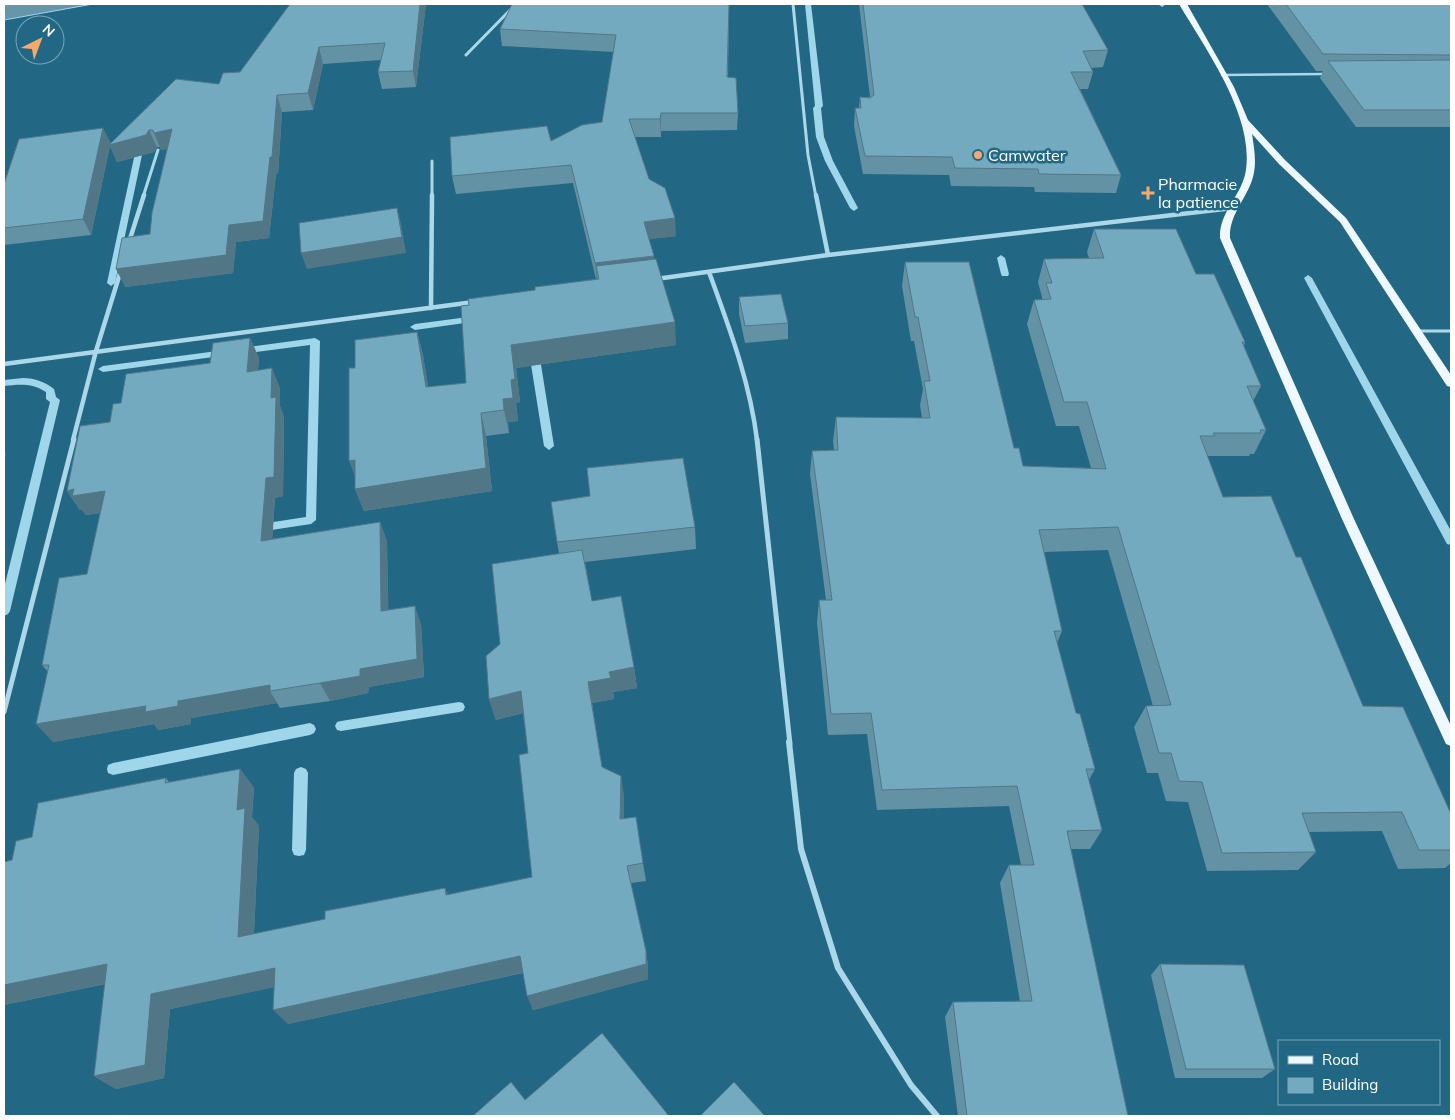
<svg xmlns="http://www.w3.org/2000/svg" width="1455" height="1120" viewBox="0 0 1455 1120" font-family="Mulish,sans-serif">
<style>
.water{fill:#6696aa;stroke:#9fd6ea}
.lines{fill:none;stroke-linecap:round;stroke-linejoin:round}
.stream{fill:#9fd6ea;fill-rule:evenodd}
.lane-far1{stroke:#abd7e9;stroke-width:2.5}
.lane{stroke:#abd7e9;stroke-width:3}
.street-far3{stroke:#abd7e9;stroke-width:3}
.street-far2{stroke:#abd7e9;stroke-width:4.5}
.street-far1{stroke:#abd7e9;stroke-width:5}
.street{stroke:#abd7e9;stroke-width:6}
.primary{fill:#eef8fe;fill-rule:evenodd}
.wall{fill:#6492a5}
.shaded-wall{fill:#517786}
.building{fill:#74aac0;stroke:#517786}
.poi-dot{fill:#f5aa6d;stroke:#226885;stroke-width:2}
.labels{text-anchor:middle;stroke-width:5;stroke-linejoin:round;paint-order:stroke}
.far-poi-label{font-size:16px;fill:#fff;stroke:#226885;text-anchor:start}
</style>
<rect width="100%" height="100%" fill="#226885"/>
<path class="water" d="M4 4H93L4 20Z"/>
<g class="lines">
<path class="stream" d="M805 4H811L823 106 821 108 824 137 833 161 858 208 854 211 850 208 825 161 816 137 813 108 815 106Z
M1158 4H1164L1165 5 1162 7Z
M135 153 142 155 115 283 111 286 107 283Z
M1001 255 1005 258 1009 274 1008 276H1002L1001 274 997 258Z
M1308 275 1312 278 1451 531V545L1447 544 1304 278Z
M476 316 479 317V321L415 330 410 327 415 324Z
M315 338 320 341 316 520 311 524 258 532 254 531 253 528 254 525 306 517 310 345 241 354 236 351 241 348Z
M534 349 539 352 554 446 549 450 544 446 529 352Z
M225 350 228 351V355L103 372 98 369 103 366Z
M23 378C35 378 45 382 54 389L56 397 60 400 10 611 8 614 4 616V588L50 402 46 399V392C33 383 19 384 4 386V380Z
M459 702 463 703 465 707 463 711 459 712 341 731 337 730 335 726 337 722 341 721Z
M310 723 314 725 316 729 314 733 310 735 113 775 108 773 107 769 108 765 113 763Z
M301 767 306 769 308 773 306 850 304 855 299 856 294 855 292 850 294 773 296 769Z"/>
<path class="lane-far1" d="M1222 75 1325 74"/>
<path class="lane" d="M1417 331H1451"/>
<path class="street-far3" d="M793 4 808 155 816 197
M466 55 516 4
M143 197 158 150
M432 197V161"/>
<path class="street-far2" d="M816 195 828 255
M129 242 144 195
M709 272C729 327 750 382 757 440
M656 279 828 255 1233 208
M431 308 432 195
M4 364 474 302
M73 440 96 351 121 270"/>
<path class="street-far1" d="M757 439 790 744
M4 712 74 439"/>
<path class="street" d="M789 742 801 849 838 968 911 1085 937 1116"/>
<path class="primary" d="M1179 4H1187L1234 87 1248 120 1285 160 1346 218 1451 375V387L1447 386 1340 222 1279 164 1252 134C1254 148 1257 162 1253 177 1247 199 1229 214 1230 238L1354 519 1451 726V746L1446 744 1342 519 1220 238C1219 213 1239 198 1245 175 1257 119 1206 50 1179 4Z"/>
</g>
<path class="wall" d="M426 4 416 87 382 89 378 72 381 60 323 64 313 110 282 112 278 174H276L269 238 236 242 233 273 125 287 150 234 167 149 161 150 160 147H157L154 152 117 162 110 146 91 235 4 245V184L111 143 219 84 240 72Z
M729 4 728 77 738 113 737 130 661 131V137H635L649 179 676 236 649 239 676 345 516 368 520 402 516 403 518 421 508 422 509 433 486 436 492 491 364 511 355 489V368L417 332 423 355 428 387 466 383 469 305 535 290 596 279 573 183 456 194 452 176 602 122 614 52 502 46 500 29Z
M859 4H1082L1108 50 1103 67 1091 68 1093 72 1088 89H1080L1121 175 1116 193 1035 192 1034 187 951 186 949 175 863 174 854 126 855 108H859L860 97H870Z
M1267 4H1451V127H1356L1320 78 1323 71H1316Z
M1094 229 1196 274 1245 342 1244 346 1261 386 1253 401 1266 430 1254 454H1250L1249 456H1207L1223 497 1296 557 1363 706 1451 814V863L1445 868 1398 869 1382 831 1309 832 1316 852 1298 870 1207 871 1188 802 1166 801 1158 773H1147L1134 727 1146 706H1153L1108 550 1044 552 1062 631 1057 643 1076 713 1095 769 1089 780 1102 830 1090 849H1071L1128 1116H958L945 1017 953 1002H1020L1000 883 1009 865H1021L1009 806 877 810 867 734 828 735 817 623 819 600H826L810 474 812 451 834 450 833 441 836 417 922 418 920 405 923 389 914 341H911L902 286 905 262 1014 448 1023 466 1091 468 1079 426H1056L1027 324 1034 300H1042V297L1038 282 1044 259 1089 258 1087 252Z
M739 297 788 323V339L745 343 739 314Z
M250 338 259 358 258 370 280 388V406L284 417 283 496 275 498 272 539 380 522 387 542 388 610 421 624 424 677 369 687 368 693 330 701 280 708 277 703 191 718V724L158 730 154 724 53 742 48 672 42 665 87 574 100 513 86 515 82 510H80L67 491 121 403 210 363Z
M695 527 696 549 585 562 592 601 634 667 637 688 613 692 614 699 592 703 602 767 624 795V819L643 863 646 881 631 883 646 951 648 966V979L533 1010 523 973 288 1024 274 987 170 1009 164 1078 116 1089 94 1076 105 984 4 1005V862L12 860 32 837 166 778 169 782 240 769 254 788 252 817 259 826 254 934 449 895 532 877 528 753 523 713 496 720 489 699 500 644 559 553 557 542Z
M1160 964 1275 1069 1262 1078H1175L1151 975Z"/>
<path class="shaded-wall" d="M420 4H426L416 87 413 71Z
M319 47 323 64 313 110 308 93Z
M277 95 282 112 278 174H276L269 238 236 242 233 273 125 287 116 269 229 225 270 157Z
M661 113V137L660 119Z
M103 128 111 143 149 130 157 147 154 152 117 162 110 146 91 235 83 219Z
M172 129 179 146 161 150 154 133Z
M397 208 401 224 406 253 307 269 301 253Z
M675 218 676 236 645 240 644 222Z
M654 256 655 274 596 266 598 281H597L595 263Z
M675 322 676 345 516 368 520 402 516 403 518 421 508 422 509 433 504 410 503 399 511 380V345Z
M417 332 423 355 432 410 426 387Z
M250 338 259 358 256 392 247 372Z
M272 368 280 388V406L284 417 283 496 275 498 271 560 261 541 266 478Z
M481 413 486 436 492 491 364 511 355 489Z
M4 451 6 454 4 461Z
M355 460 358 484 349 461Z
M74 489 105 491 118 510 86 515 82 510H80L67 491Z
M380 522 387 542 389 630 381 611Z
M415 606 421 624 424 677 369 687 368 693 330 701 320 683 360 669Z
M634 667 637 688 613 692 614 699 592 703 588 682 609 672Z
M270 685V691L277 703 191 718V724L158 730 154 724 53 742 36 724Z
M521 691 526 712 496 720 489 699Z
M240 769 254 788 252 817 259 826 253 953 238 937 237 810Z
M621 776 624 795V838L620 819Z
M445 888 454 905 446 895Z
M646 951 648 966V979L533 1010 527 996Z
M520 956 526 972 288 1024 273 1010Z
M107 964 127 979 4 1005V985Z
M275 968 289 984 170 1009 164 1078 116 1089 94 1076 151 994Z"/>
<path class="building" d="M290 4H420L413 71 378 72 385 43 319 47 308 93 277 95 272 157H270L263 221 229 225 226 255 116 269 122 238 150 234 152 213 172 129 154 133 153 130H149L146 135 109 145 176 79 219 84 223 73 240 72Z
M512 4H729L727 77 736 78 738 113H661L660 119H629L649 179 665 188 675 218 644 222 654 256 595 263 571 165 452 176 450 137 547 126 551 141 582 125 602 122 616 35 500 29Z
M863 4H1082L1108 50 1083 51 1093 72H1071L1121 175 1039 174 1038 169 955 168 952 157 865 156 855 108H861L860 97 870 98 874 95Z
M1286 4H1451V55L1323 54Z
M1451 60V110H1364L1328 61Z
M103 128 83 219 4 228V184L19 139Z
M397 208 402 237 301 253 299 223Z
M1094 229H1176L1196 274H1214L1245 342H1242L1261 386H1247L1266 430H1260L1261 433H1213L1215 436H1200L1223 497 1271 496 1296 557H1301L1305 567 1363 706 1403 707 1451 814V850H1419L1402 812 1302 813 1316 852 1222 853 1202 782 1179 781 1171 753H1159L1146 706 1171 705 1118 527 1039 530 1062 631H1054L1076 713 1080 714 1095 769H1086L1102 830 1067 831 1128 1116H967L953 1002 1032 1001 1009 865H1034L1017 786 882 790 871 713 831 714 819 600H832L812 451 838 450 836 417 930 418 924 381H930L918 317H915L905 262H969L1014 448H1019L1023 466 1106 469 1087 402H1064L1034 300 1051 299 1046 283H1052L1044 259 1104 258Z
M656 259 675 322 511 345 515 379 511 380 513 398 503 399 504 410 481 413 486 468 355 489V460L349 461V368H355V340L417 332 426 387 466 383 461 306 469 305 468 299 535 290V287L599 279 596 266Z
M781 294 788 323 745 326 739 297Z
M250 338 247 372 272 368 271 398 276 397 274 477 266 478 261 541 380 522 381 611 415 606 417 659 360 669V676L320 683 270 691V685L178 701V706L145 712 146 706 36 724 49 665H42L59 578 87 574 105 491 72 496 74 489 67 491 80 426 110 422 113 404 121 403 126 374 210 363 213 343Z
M683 458 695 527 557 542 551 502 590 496 587 468Z
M582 550 592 601 621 596 634 667 609 672 611 678 588 682 602 767 621 776 620 819 636 817 643 863 627 866 646 951V964L527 996 520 956 273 1010 275 968 151 994 145 1065 94 1076 107 964 4 985V862L12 860 16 841 32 837 38 803 166 778 165 783 240 769 237 810 245 808 238 937 325 919V911L362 904 445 888 446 895 532 877 519 755 528 753 521 691 489 699 486 656 500 644 492 564Z
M1160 964 1244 965 1275 1069H1186Z
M602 1033 669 1116H475L474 1115 511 1082 525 1100Z
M734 1082 765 1116H700Z"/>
<g class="poi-dot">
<circle cx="978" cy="155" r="5"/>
<path d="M1145.5 185.5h5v5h5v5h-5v5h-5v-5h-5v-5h5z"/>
</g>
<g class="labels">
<g class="far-poi-label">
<text x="988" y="161">Camwater</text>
<text x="1158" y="190">Pharmacie<tspan x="1158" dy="18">la patience</tspan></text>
</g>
</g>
<rect width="1455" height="1120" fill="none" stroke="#ffffff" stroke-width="10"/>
<rect x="1278" y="1040" width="162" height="65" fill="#226885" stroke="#7aa4b6"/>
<rect x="1288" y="1056" width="25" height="8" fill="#eef8fe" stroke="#7aa4b6"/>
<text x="1322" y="1065" font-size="15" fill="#ffffff">Road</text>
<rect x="1288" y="1078" width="25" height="15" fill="#74aac0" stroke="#7aa4b6"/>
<text x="1322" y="1090" font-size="15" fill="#ffffff">Building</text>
<g transform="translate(40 40) rotate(42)"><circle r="24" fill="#226885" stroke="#7aa4b6"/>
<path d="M0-4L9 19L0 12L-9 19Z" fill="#f5aa6d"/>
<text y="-8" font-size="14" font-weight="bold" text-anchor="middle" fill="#ffffff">N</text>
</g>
</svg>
